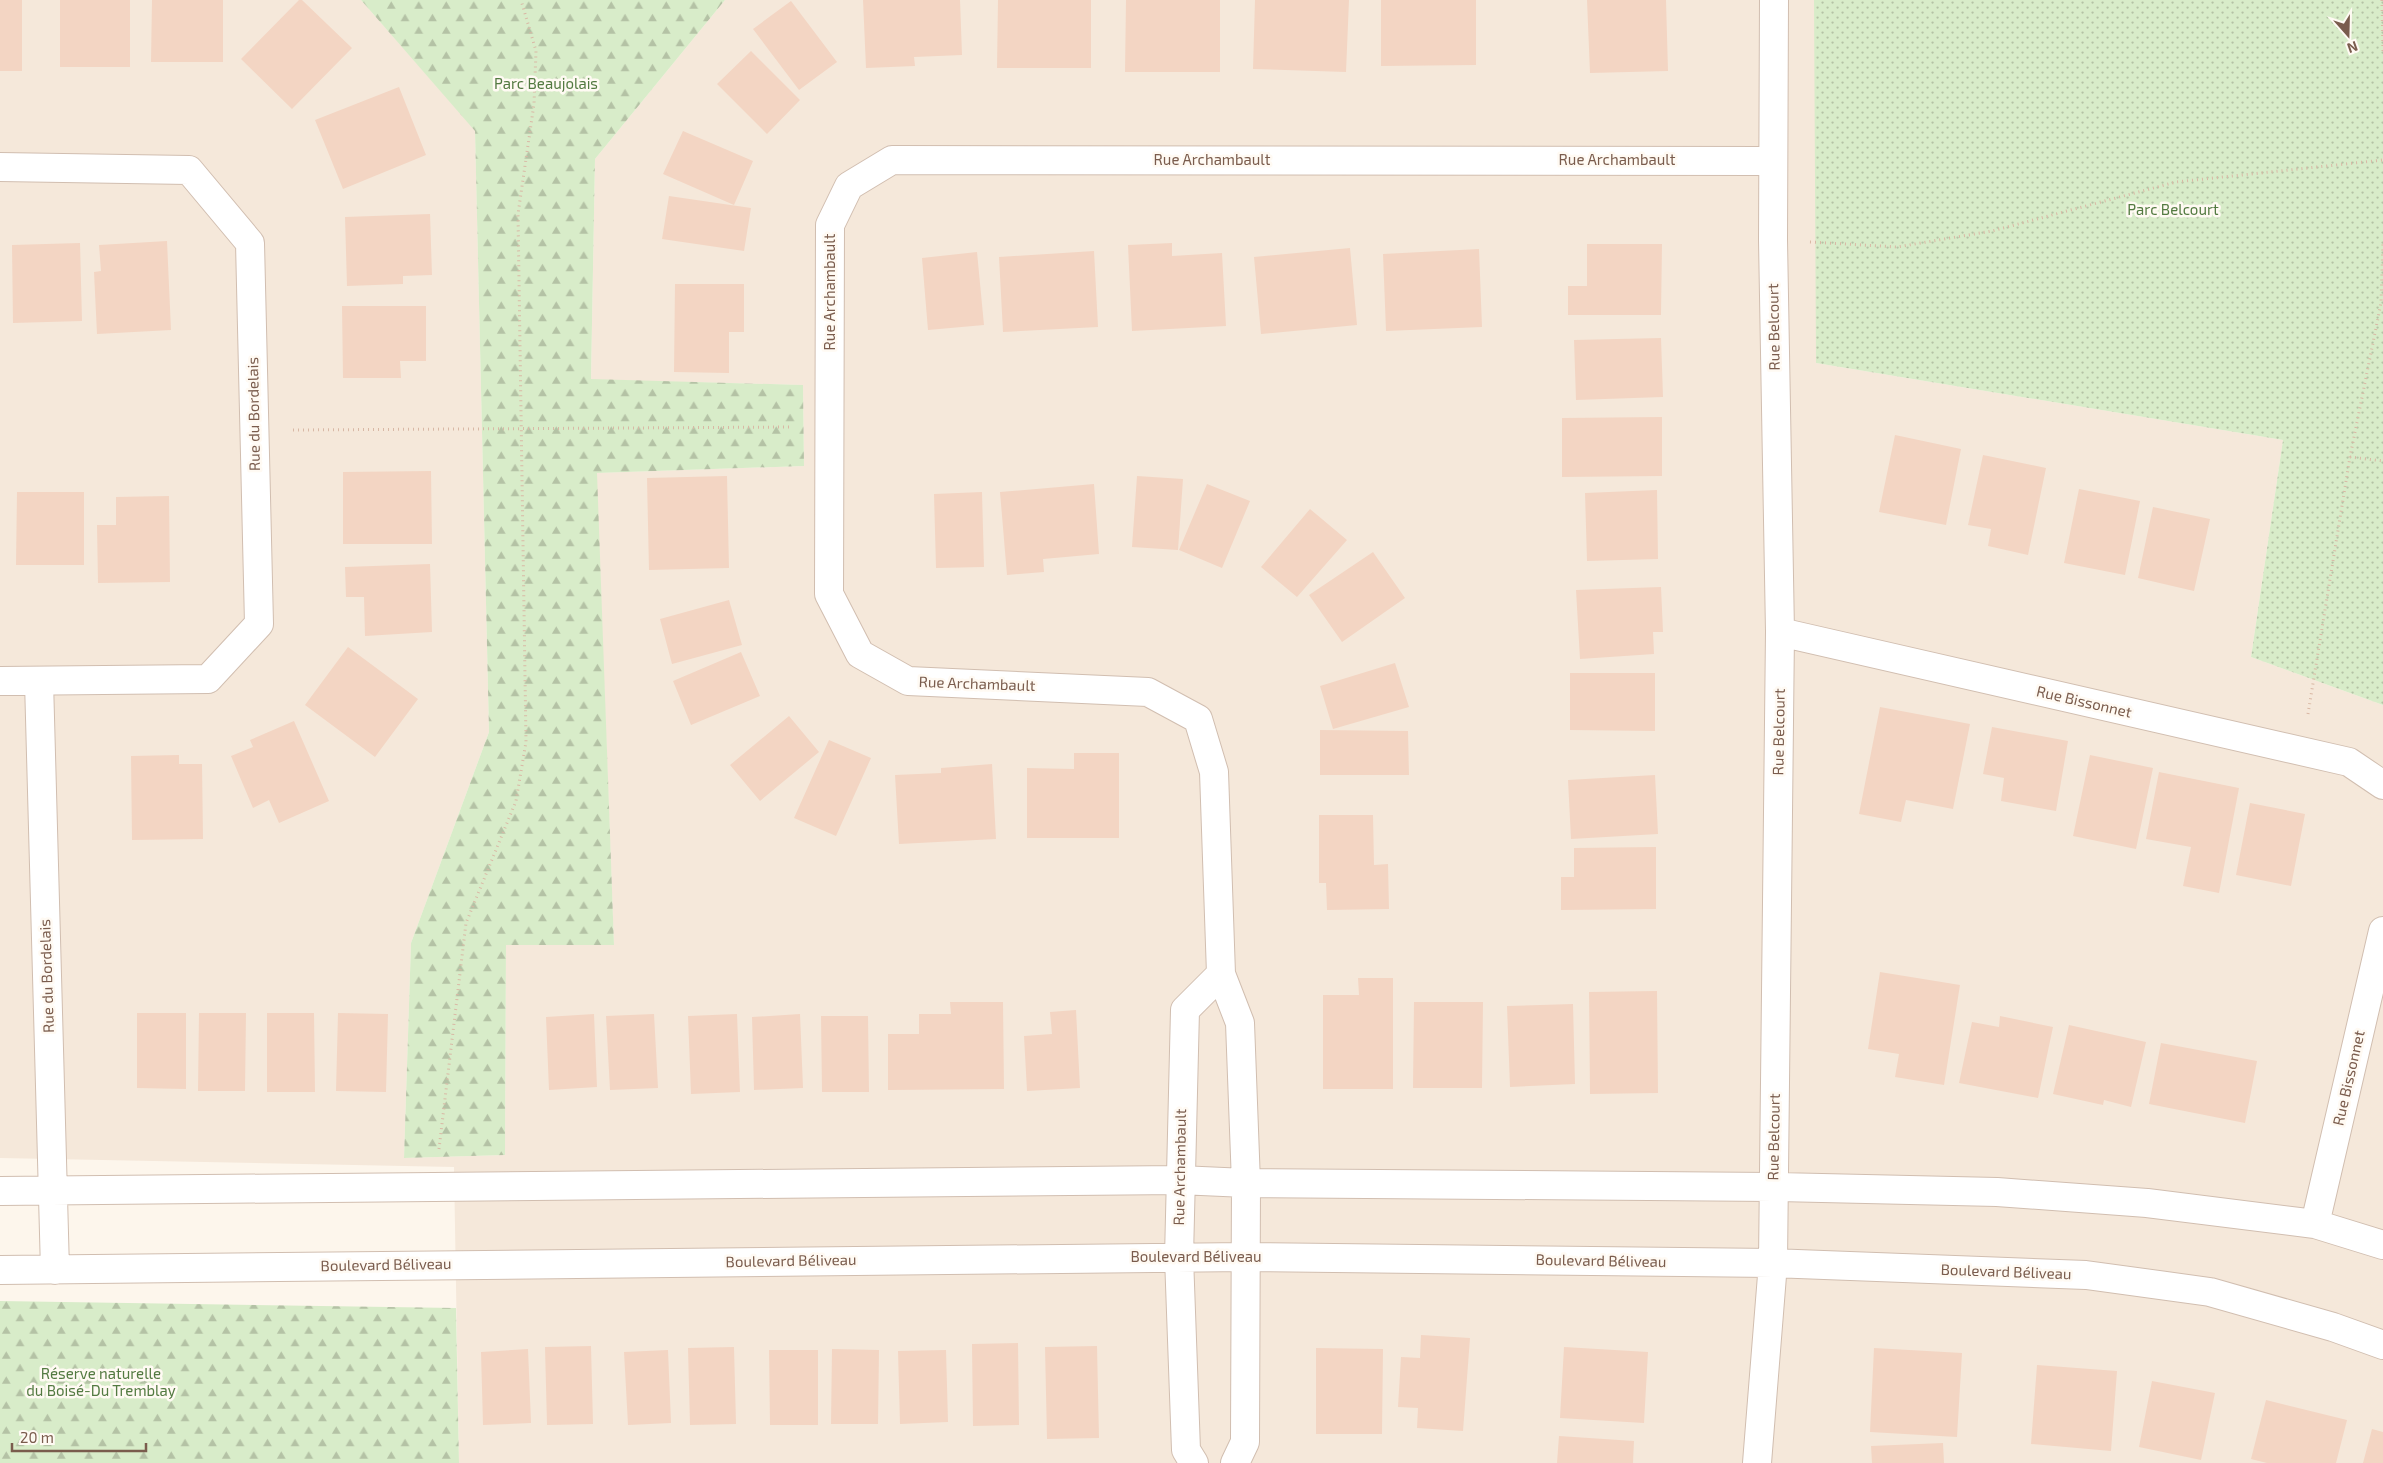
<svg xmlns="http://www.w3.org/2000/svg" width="2383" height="1463" viewBox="0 0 2383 1463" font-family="'Exo 2',sans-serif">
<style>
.residential{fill:#f5e8da}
.forest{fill:url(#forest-firs)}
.park{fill:url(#park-dots)}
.building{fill:#f3d5c3}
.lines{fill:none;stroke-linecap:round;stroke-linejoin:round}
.minor-casing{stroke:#d1beb0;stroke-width:30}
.path{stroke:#d9b8a5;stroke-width:3;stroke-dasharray:1 4;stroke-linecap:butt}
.minor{stroke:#fff;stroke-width:28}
.labels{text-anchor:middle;stroke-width:5;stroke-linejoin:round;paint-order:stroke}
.park-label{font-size:15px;fill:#537a41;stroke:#fffaf3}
.street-label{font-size:15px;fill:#7a5c4d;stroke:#fffaf3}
</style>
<defs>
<pattern id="forest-firs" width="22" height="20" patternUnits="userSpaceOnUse" patternTransform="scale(1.25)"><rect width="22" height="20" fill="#d8ecc9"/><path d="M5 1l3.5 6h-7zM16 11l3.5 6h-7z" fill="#b4c2a5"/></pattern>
<pattern id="park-dots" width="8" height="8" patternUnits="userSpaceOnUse" patternTransform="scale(1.25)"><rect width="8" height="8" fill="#d8ecc9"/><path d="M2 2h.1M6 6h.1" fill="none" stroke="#b4c2a5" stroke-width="1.8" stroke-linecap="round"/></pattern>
</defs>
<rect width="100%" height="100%" fill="#fdf6ec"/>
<path class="residential" d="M0 0H361L475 130 489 732 411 943 404 1158 505 1155 506 945H614L596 473 804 466 803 385 591 380 595 159 725 0H1854L1816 363 2283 440 2251 657 2383 705V1463H459L454 1167 0 1158Z"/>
<path class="forest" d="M361 0H725L595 159 591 379 803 385 804 466 597 473 614 945H506L505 1155 404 1158 411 943 489 732 475 131Z
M0 1301 456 1308 459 1463H0Z"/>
<path class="park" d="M1814 0H2383V705L2251 657 2283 440 1816 363Z"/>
<path class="building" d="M0 0H22V71H0Z
M60 0H130V67H60Z
M152 0H223V62H151Z
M299 0H302L352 48 292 109 241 59Z
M863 0H960L962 55 914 57 915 66 866 68Z
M998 0H1091V68H997Z
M1126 0H1220V72H1125Z
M1255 0H1349L1346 72 1253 69Z
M1381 0H1476V65L1381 66Z
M1587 0H1666L1668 71 1590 73Z
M791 1 837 62 799 90 753 29Z
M751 51 800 100 767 134 717 84Z
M399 87 426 155 343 189 315 120Z
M683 131 753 161 734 205 663 174Z
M669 196 751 208 744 251 662 239Z
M430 214 432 275 403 276V284L347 286 345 217Z
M167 241 171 330 97 334 94 272 101 271 99 245Z
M80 243 82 321 13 323 12 245Z
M1172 243V256L1222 253 1226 326 1132 331 1128 245Z
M1587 244H1662L1661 315H1568V286H1587Z
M1350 248 1357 325 1261 334 1254 257Z
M1479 249 1482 327 1386 331 1383 254Z
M1094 251 1098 327 1003 332 999 257Z
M977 252 984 325 928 330 922 258Z
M675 284H744V332H729V373L674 372Z
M342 306H426V361H400L401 378H343Z
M1661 338 1663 397 1576 400 1574 340Z
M1662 417V476L1562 477V418Z
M1895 435 1961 449 1946 525 1879 512Z
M1983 455 2046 468 2028 555 1988 546 1991 529 1968 525Z
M431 471 432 544H343V472Z
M727 476 729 568 649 570 647 478Z
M1137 476 1183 479 1178 550 1132 547Z
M1094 484 1099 554 1043 559 1044 572 1007 575 1000 492Z
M1207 484 1250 501 1222 568 1179 550Z
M2079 489 2140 501 2125 575 2064 563Z
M1657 490 1658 559 1587 561 1585 493Z
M17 492H84V565H16Z
M982 492 984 567 936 568 934 494Z
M169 496 170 582 98 583 97 525H116V497Z
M2153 507 2210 519 2194 591 2138 578Z
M1310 509 1347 540 1297 597 1261 567Z
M1373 552 1405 598 1342 642 1309 595Z
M430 564 432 632 365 636 364 597H346L345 567Z
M1661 587 1663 632H1653L1654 654 1580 659 1576 590Z
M729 600 742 645 672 664 660 619Z
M348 647 418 699 375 757 305 705Z
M741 652 760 696 691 725 673 681Z
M1395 663 1409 707 1333 729 1320 686Z
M1570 673H1655V731L1570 730Z
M1880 707 1970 724 1953 809 1906 800 1901 822 1859 814Z
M789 716 819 752 760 801 730 765Z
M294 721 329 801 279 823 269 800 253 808 231 756 253 747 250 740Z
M1992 727 2068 741 2056 811 2001 801 2004 778 1983 774Z
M1320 730 1408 731 1409 775H1320Z
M829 740 871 758 836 836 794 818Z
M1074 753H1119V838H1027V768L1074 769Z
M179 755V764H202L203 839 132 840 131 756Z
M2090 755 2153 768 2136 849 2073 836Z
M992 764 996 839 899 844 895 775 941 773V768Z
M2159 772 2239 788 2219 893 2183 886 2191 847 2146 839Z
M1655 775 1658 834 1571 839 1568 780Z
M2250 803 2305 814 2291 886 2236 875Z
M1319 815H1373L1374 865 1388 864 1389 909 1327 910 1326 883H1319Z
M1656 847V909L1561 910V877H1574V848Z
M1880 972 1960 985 1944 1085 1895 1077 1899 1054 1868 1049Z
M1358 978H1393V1089H1323V995H1359Z
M1657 991 1658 1093 1590 1094 1589 992Z
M950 1002H1003L1004 1089 888 1090V1034H919V1014H951Z
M1414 1002H1483L1482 1088H1413Z
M1573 1004 1575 1084 1510 1087 1507 1006Z
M1076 1010 1080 1088 1027 1091 1024 1036 1052 1034 1050 1012Z
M137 1013H186V1089L137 1088Z
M199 1013H246L245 1091H198Z
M267 1013H314L315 1092H267Z
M338 1013 388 1014 386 1092 336 1091Z
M594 1014 597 1087 549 1090 546 1017Z
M654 1014 658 1088 610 1090 606 1016Z
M737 1014 740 1092 691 1094 688 1016Z
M800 1014 803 1088 754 1090 752 1017Z
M821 1016H868L869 1092H822Z
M2000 1016 2053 1027 2038 1098 1959 1083 1972 1022 1999 1027Z
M2069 1025 2146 1042 2131 1107 2104 1100 2103 1105 2053 1094Z
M2161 1043 2257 1061 2245 1123 2149 1104Z
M1421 1335 1470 1338 1463 1431 1417 1428 1418 1408 1398 1407 1401 1357 1420 1358Z
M1018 1343 1019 1425 973 1426 972 1344Z
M591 1346 593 1424 547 1425 545 1347Z
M1097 1346 1099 1438 1047 1439 1045 1347Z
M734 1347 736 1424 690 1425 688 1348Z
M1564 1347 1648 1352 1644 1423 1560 1418Z
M1316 1348 1383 1349 1382 1434H1316Z
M1874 1348 1962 1353 1957 1437 1870 1432Z
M528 1349 531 1423 483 1425 481 1352Z
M832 1349 879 1350 878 1424H831Z
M668 1350 671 1423 628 1425 624 1352Z
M769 1350H818V1425H770Z
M946 1350 948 1422 900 1424 898 1351Z
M2037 1365 2117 1371 2111 1451 2031 1444Z
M2152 1381 2215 1393 2201 1460 2139 1447Z
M2266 1400 2347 1420 2336 1463H2267L2251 1459Z
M2372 1429 2383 1432V1463H2363Z
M1559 1436 1634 1441 1633 1463H1557Z
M1943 1443 1944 1463H1872L1871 1446Z"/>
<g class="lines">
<g class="minor-casing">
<path id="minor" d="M0 167 189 170 250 243 259 624 208 679 0 681
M1780 632 2349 762 2383 785
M39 681 55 1270
M0 1191 1179 1180 1246 1183 1773 1187 1997 1192 2147 1203 2315 1224 2383 1245
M2315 1224 2383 931
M0 1270 1245 1257 1773 1263 2086 1275 2210 1292 2333 1327 2383 1345
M1194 1463 1186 1450 1179 1257 1185 1010 1221 974
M1235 1463 1245 1442 1246 1183 1240 1023 1221 974 1214 772 1198 719 1148 692 908 681 860 654 829 594 830 225 849 186 892 160 1772 161
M1757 1463 1773 1263 1780 632 1773 240 1774 0"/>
</g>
<path class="path" d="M2382 0 2383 53
M1810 242 1897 247 1992 231 2176 182 2383 160
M293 430 792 427
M2350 457 2383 461
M2308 714 2350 457 2381 303 2383 242
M439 1149 466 923 516 801 526 742 518 214 534 104 536 51 521 0"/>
<use href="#minor" class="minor"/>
</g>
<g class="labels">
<g class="park-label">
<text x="546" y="89">Parc Beaujolais</text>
<text x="2173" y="215">Parc Belcourt</text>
<text x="101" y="1379">Réserve naturelle<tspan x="101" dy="17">du Boisé-Du Tremblay</tspan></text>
</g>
<g class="street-label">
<text x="1212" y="165">Rue Archambault</text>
<text x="1617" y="165">Rue Archambault</text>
<text transform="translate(830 292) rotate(-90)" y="5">Rue Archambault</text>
<text transform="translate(1774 327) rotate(-91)" y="5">Rue Belcourt</text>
<text transform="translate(254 414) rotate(-91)" y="5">Rue du Bordelais</text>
<text transform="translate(977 684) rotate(2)" y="5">Rue Archambault</text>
<text transform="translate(2084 702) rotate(13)" y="5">Rue Bissonnet</text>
<text transform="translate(1779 732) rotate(-89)" y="5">Rue Belcourt</text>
<text transform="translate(47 976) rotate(-92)" y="5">Rue du Bordelais</text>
<text transform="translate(2349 1078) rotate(-77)" y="5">Rue Bissonnet</text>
<text transform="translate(1774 1137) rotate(-89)" y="5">Rue Belcourt</text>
<text transform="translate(1180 1167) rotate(-89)" y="5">Rue Archambault</text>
<text x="1196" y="1262">Boulevard Béliveau</text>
<text transform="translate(791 1261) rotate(-1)" y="5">Boulevard Béliveau</text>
<text transform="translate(1601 1261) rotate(1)" y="5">Boulevard Béliveau</text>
<text transform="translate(386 1265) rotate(-1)" y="5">Boulevard Béliveau</text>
<text transform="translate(2006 1272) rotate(2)" y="5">Boulevard Béliveau</text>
</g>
</g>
<g transform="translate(2348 35) rotate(160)" stroke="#fffaf3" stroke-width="4" paint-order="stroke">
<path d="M0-4L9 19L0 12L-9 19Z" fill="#7a5c4d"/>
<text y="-8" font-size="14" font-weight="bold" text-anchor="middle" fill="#7a5c4d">N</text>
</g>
<path d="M12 1443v8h134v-8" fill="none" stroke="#7a5c4d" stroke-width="2.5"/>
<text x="20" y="1443" font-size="15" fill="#7a5c4d" stroke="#fffaf3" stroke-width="4" paint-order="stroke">20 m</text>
</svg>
